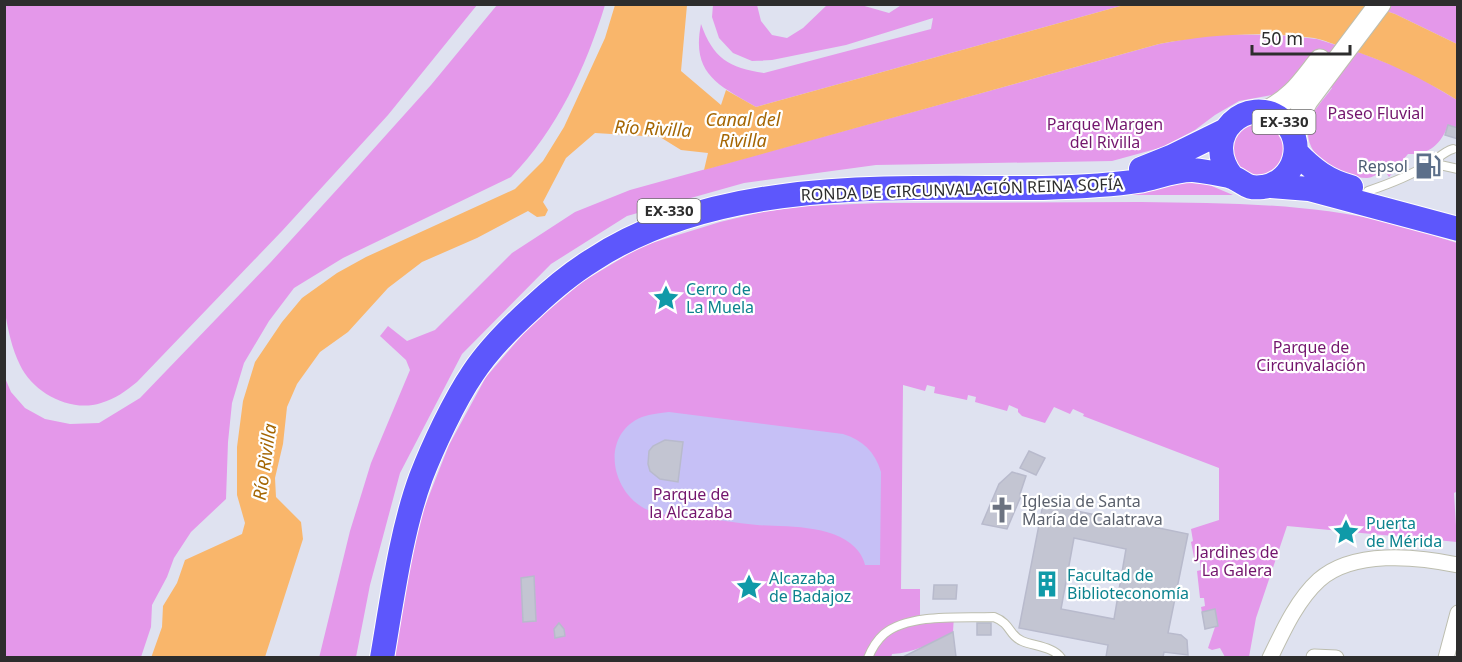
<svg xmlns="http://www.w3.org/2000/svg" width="1462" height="662" viewBox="0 0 1462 662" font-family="'Noto Sans',sans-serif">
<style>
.green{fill:#e498ea}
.sand{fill:#c6c0f6}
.water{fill:#f9b66b}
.building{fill:#c3c5d2;stroke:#b8bacc;stroke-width:1.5;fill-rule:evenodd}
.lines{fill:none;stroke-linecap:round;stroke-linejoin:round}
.lane-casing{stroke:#bdbeaf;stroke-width:10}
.street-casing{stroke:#bdbeaf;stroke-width:17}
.secondary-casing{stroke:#bdbeaf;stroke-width:23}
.primary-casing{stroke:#fff;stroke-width:26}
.lane{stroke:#fff;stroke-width:8}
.street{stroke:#fff;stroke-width:15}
.secondary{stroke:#fff;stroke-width:21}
.primary{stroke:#5d57fc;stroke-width:24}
.labels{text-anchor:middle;stroke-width:4.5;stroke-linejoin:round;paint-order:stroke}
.shield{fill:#fff;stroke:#6c6c6c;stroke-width:1.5}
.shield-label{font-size:15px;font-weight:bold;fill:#2d2d2d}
.park-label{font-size:16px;fill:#73156d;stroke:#fff}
.service-label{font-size:16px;fill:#4e5e75;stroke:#fff;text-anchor:end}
.street-label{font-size:16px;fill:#2d2d2d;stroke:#fff}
.culture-label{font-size:16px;fill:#0d838f;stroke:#fff;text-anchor:start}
.worship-label{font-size:16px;fill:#5b616d;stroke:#fff;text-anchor:start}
.water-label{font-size:18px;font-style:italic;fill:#a56603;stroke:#fff}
</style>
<rect width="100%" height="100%" fill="#dfe2f0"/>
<path class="green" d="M903 4 1124 5 756 107C718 85 691 74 701 24 713 58 729 68 764 73L931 29 933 18 846 45 772 60 752 61 733 53 719 38 712 17 713 5H757L761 21 772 35 787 38 803 28 827 5H861L889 13Z
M4 5 5 4 477 5 388 115 282 231 137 382C126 391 115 399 101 403 71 413 33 393 20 365 12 349 8 330 5 312Z
M497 5H605C586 67 557 130 511 177L343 258 294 288 269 321 244 363 232 403 228 442 226 499 191 532 174 558 167 577 152 605 151 627 141 657H5V378L11 392 25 408 45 419 70 424 99 423 140 398 270 263 342 184 431 85Z
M1368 5H1457V44L1395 14Z
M1214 34 1279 35 1317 39 1361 53 1410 72 1457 100V128L1448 125C1441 145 1428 155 1408 154L1389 177 1385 171C1379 173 1372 178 1367 178 1339 178 1301 156 1309 124 1312 111 1324 99 1332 88L1294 76 1285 87 1272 95 1239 101 1215 115 1195 130 1163 147 1112 161 876 165 744 183 627 216 551 264 462 354 400 473 370 585 356 657 319 658 350 531 371 463 410 370 406 360 380 336 388 326 407 341 435 330 512 253 575 212 630 190 1159 44Z
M1246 122 1274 124 1287 148 1274 174 1256 179 1238 171 1229 144Z
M1172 182 1207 184 1233 195H1127L1128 193Z
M1141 202C1223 203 1307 203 1387 222 1411 227 1434 236 1457 243L1458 491 1454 493 1457 542 1287 526 1256 618 1249 657H1225L1220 648 1212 650 1208 648 1215 627 1205 629 1201 607 1205 606 1204 598H1200L1197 571 1201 570 1200 562H1195L1191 542 1193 541 1191 529 1219 520V468L1083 416 1084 414 1073 409 1070 414 1054 407 1045 423 1022 416 1018 412V409L1009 405 1007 411 975 402 976 397 968 395 967 400 934 393 935 387 927 385 925 391 903 385 901 589H920V616L954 615 953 632C933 642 915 653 892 654L891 658H394L414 545 423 511 449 445 486 377 530 326 582 282 642 246 720 222 762 212 805 206 881 203Z"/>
<path class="sand" d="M669 412 843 434C863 440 875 452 881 472L880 565H865C864 561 862 556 859 552 838 524 787 527 757 525 736 523 715 519 693 517 680 516 665 516 653 512 611 498 598 435 642 417 651 414 661 413 669 412Z"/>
<path class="water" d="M615 5H687L681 71 721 105 726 90 756 107 1124 5H1368L1395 14 1457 44V100C1422 78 1386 61 1345 48 1335 45 1325 40 1314 38 1262 31 1211 34 1159 44L704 170 708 153 681 150 660 137 595 133 566 158 543 202 548 210 545 216 537 217 528 211 477 238 422 262 388 288 348 332 320 352 297 384 287 407 283 444 275 478 276 497 301 522 303 539 265 657 151 658 162 627 163 606 177 583 185 560 242 534 245 523 237 495V447L243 401 255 362 282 322 302 298 337 273 366 257 515 189 543 161 564 127 605 38Z"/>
<path class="building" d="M1448 125 1458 128V139L1445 135Z
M665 440 683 442 678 482 660 479 650 471 648 464 649 451 653 446Z
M1029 451 1045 458 1036 475 1020 468Z
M1012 472 1026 476 1020 494 1021 496 1007 529 982 524 999 484Z
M1043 504 1188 534 1168 633 1181 635 1187 640 1188 655 1164 652 1163 657H1106L1108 645 1019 628ZM1074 538 1126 549 1114 619 1061 609Z
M534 576 536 621 523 622 521 578Z
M934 585H957L956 599H933Z
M1215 609 1218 626 1205 629 1202 612Z
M559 623 564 629 565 636 555 638 554 629Z
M977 623H991V635H977Z
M953 632 956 657H903Z"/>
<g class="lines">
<g class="lane-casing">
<path id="lane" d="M1431 163 1458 169
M1368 191C1389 184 1410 176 1429 164 1438 159 1443 152 1453 149
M868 658C872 648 876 641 884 634 909 613 963 618 994 617 1012 624 1008 635 1022 641 1034 646 1054 647 1061 658"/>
</g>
<g class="street-casing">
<path id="street" d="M1314 657 1336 658
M1270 658C1283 631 1297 600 1319 580 1353 550 1416 556 1458 565
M1446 658 1458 613"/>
</g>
<g class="secondary-casing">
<path id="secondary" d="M1265 112C1293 98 1301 84 1320 60
M1294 135 1299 116 1307 101 1380 4"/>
</g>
<g class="primary-casing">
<path id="primary" d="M1296 152C1313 170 1328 181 1351 187
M1141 169 1171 157 1226 130
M1271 186 1309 189 1458 229
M382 658C392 600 401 531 421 477 433 446 454 401 473 373 489 349 511 327 532 308 550 291 570 274 591 261 719 176 896 189 1043 188 1075 187 1106 186 1138 181 1155 178 1174 170 1192 170 1198 170 1226 175 1232 177 1246 183 1245 189 1263 187 1296 182 1307 140 1282 120 1248 93 1199 135 1232 177"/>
</g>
<use href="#lane" class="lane"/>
<use href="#street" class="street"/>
<use href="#secondary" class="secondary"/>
<use href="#primary" class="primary"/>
</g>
<defs>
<g id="fuel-bare" transform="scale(2.07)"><path d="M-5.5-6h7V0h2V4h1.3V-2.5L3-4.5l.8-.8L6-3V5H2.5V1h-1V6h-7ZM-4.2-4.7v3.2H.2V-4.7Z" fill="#5c6f8a" stroke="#fff" stroke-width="2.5" paint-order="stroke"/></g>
<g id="sight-bare" transform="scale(2.07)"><path d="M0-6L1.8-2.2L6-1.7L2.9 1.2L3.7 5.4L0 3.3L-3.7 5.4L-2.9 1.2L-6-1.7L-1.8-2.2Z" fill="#0f9aa8" stroke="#fff" stroke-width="2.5" paint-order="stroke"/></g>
<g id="church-bare" transform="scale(2.07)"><path d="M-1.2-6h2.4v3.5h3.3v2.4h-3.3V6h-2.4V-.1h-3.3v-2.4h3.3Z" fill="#6b7280" stroke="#fff" stroke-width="2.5" paint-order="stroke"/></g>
<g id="building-bare" transform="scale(2.07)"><path d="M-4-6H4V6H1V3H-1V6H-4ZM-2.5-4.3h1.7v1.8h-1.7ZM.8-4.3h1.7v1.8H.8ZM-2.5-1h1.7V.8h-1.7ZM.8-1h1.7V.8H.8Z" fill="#0f9aa8" stroke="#fff" stroke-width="2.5" paint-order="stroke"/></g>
</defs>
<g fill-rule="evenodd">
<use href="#fuel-bare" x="1428" y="166"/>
<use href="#sight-bare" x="666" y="298"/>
<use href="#church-bare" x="1002" y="510"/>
<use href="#sight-bare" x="1346" y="532"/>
<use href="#building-bare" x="1047" y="584"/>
<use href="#sight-bare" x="749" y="587"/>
</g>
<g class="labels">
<g class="shield">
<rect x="1252.5" y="110" width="63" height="24" rx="4.5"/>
<rect x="637.5" y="199" width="63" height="24" rx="4.5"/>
</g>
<g class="shield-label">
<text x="1284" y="127">EX-330</text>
<text x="669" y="216">EX-330</text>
</g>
<g class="park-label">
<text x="1376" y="119">Paseo Fluvial</text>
<text x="1105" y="130">Parque Margen<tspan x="1105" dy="18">del Rivilla</tspan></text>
<text x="1311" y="353">Parque de<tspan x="1311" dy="18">Circunvalación</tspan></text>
<text x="691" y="500">Parque de<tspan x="691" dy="18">la Alcazaba</tspan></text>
<text x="1237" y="558">Jardines de<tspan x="1237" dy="18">La Galera</tspan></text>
</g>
<g class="service-label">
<text x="1408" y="172">Repsol</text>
</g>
<g class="street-label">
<text transform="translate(962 189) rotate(-2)" y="6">RONDA DE CIRCUNVALACIÓN REINA SOFÍA</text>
</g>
<g class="culture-label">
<text x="686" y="295">Cerro de<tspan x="686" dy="18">La Muela</tspan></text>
<text x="1366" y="529">Puerta<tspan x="1366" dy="18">de Mérida</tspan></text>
<text x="1067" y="581">Facultad de<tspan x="1067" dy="18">Biblioteconomía</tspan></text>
<text x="769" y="584">Alcazaba<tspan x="769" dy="18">de Badajoz</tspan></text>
</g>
<g class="worship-label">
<text x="1022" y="507">Iglesia de Santa<tspan x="1022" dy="18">María de Calatrava</tspan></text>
</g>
<g class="water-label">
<text x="743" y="126">Canal del<tspan x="743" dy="21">Rivilla</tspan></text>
<text transform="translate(653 129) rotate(3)" y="6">Río Rivilla</text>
<text transform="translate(265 462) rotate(-82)" y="6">Río Rivilla</text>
</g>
</g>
<rect width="1462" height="662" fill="none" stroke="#2d2d2d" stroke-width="12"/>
<path d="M1252 45v9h98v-9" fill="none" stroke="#2d2d2d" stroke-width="3"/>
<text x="1261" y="45" font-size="18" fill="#2d2d2d" stroke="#ffffff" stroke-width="4.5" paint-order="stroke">50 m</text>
</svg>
